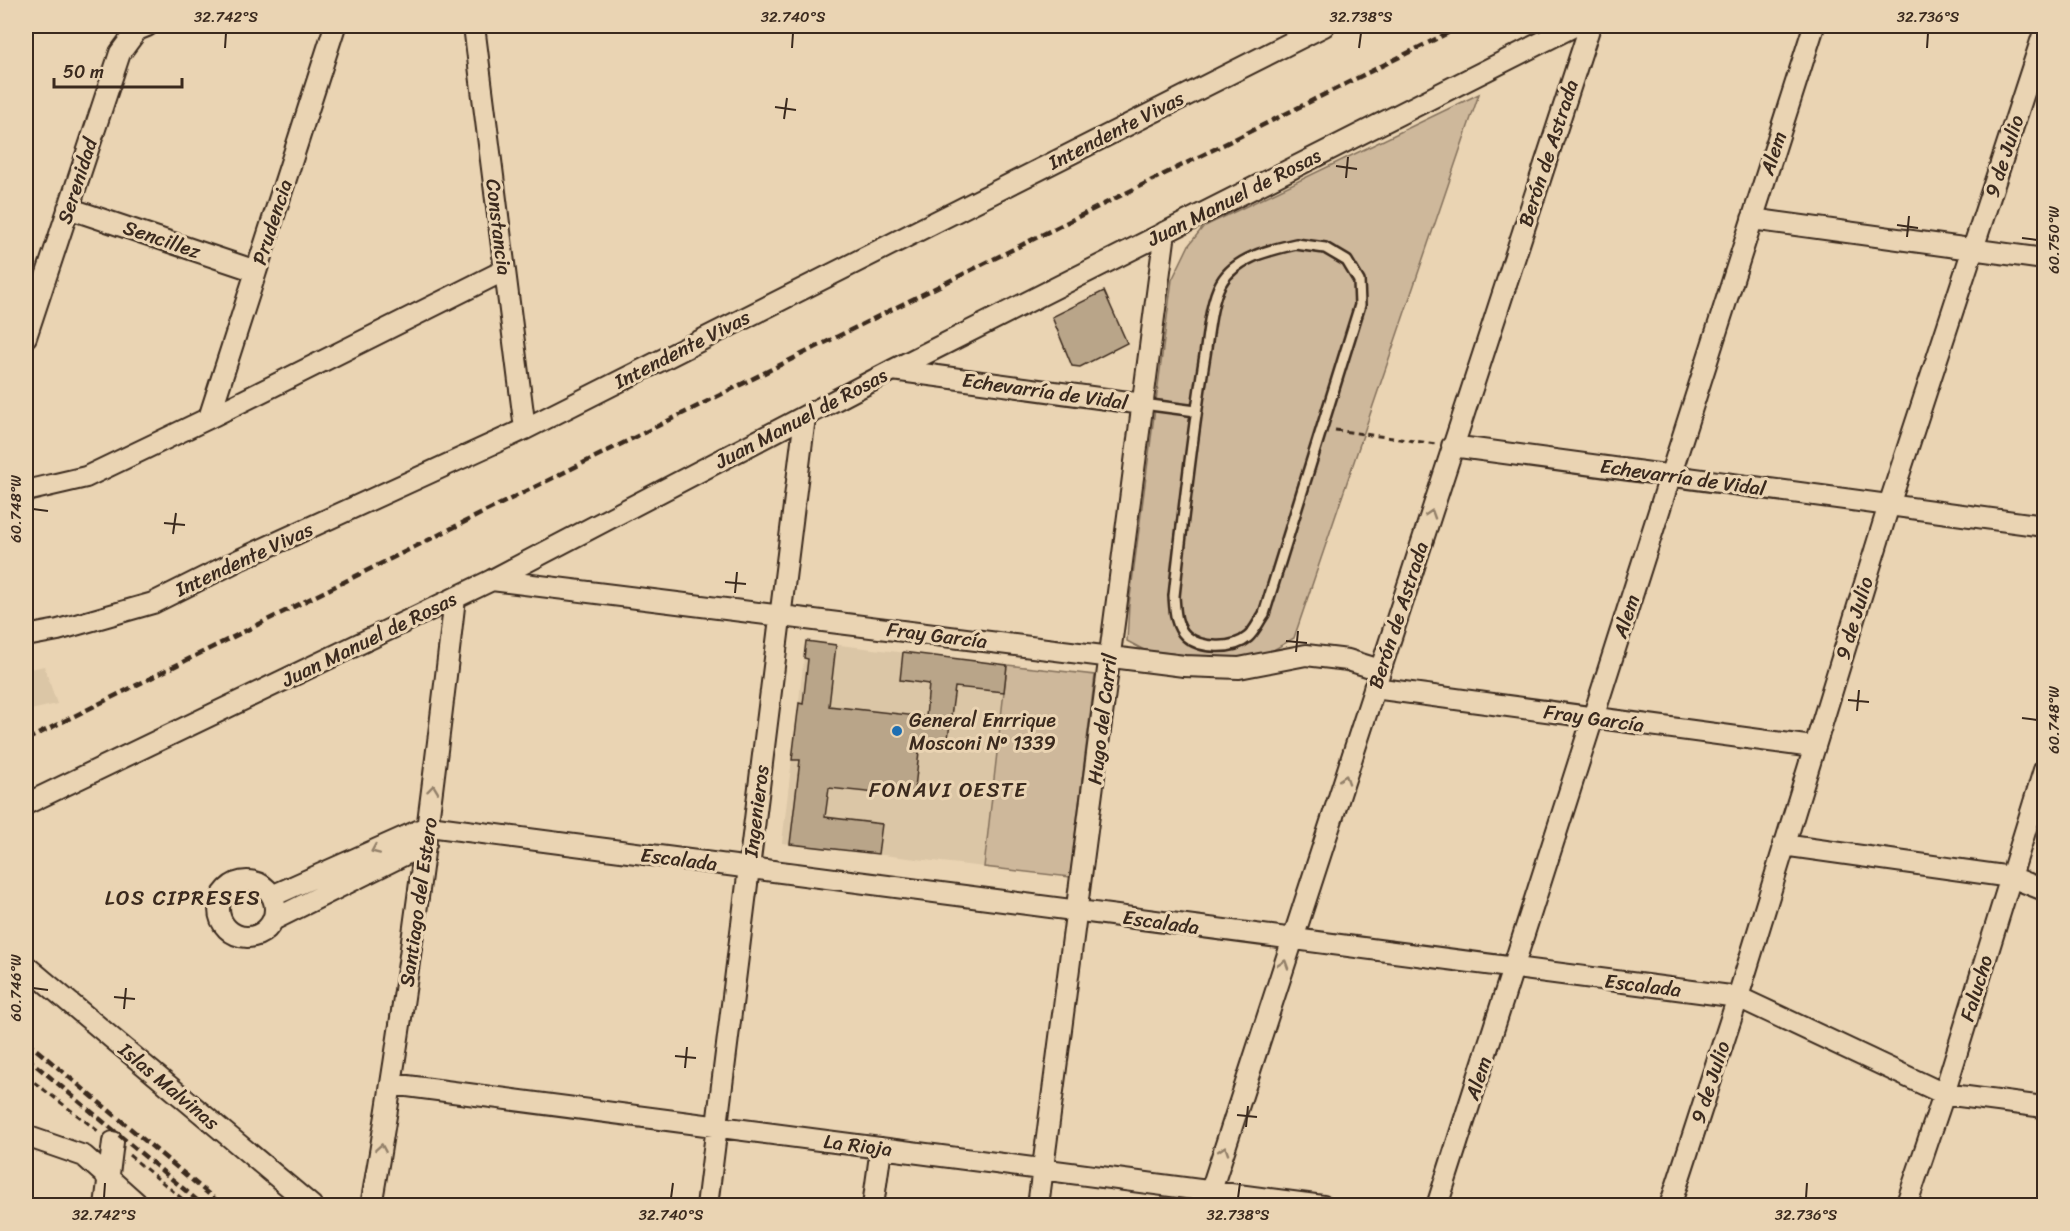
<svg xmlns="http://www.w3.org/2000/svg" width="2070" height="1231" viewBox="0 0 2070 1231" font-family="Sriracha,sans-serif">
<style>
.built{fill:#dbc6a6}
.green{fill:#ceb89b;stroke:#84715c;stroke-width:1.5}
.building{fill:#b9a589;stroke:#3b2a1e;stroke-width:1.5}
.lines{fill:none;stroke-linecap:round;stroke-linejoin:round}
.lane-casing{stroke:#3b2a1e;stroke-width:14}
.street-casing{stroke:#3b2a1e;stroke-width:24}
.path{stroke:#3b2a1e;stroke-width:3;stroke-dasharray:6 4.5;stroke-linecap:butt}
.lane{stroke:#ead4b3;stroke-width:9}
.street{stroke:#ead4b3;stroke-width:20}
.rail{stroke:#3b2a1e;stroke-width:4.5;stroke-dasharray:9 4.5;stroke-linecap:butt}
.oneway{stroke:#927f68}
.ticks{fill:none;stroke:#3b2a1e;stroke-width:2}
.poi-dot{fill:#1f6fb2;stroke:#ead4b3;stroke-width:2}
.labels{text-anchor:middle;stroke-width:6;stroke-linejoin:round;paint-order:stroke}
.street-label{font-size:20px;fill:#3b2a1e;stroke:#ead4b3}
.poi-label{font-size:20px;fill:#3b2a1e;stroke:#ead4b3;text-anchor:start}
.neighbourhood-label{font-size:21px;letter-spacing:1.5px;fill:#3b2a1e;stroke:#ead4b3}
.neatline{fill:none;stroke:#3b2a1e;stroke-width:2}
.ticks-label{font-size:15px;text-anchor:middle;fill:#3b2a1e}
</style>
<rect width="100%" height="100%" fill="#ead4b3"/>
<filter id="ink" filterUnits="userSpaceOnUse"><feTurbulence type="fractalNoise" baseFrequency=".0167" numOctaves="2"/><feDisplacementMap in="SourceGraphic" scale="12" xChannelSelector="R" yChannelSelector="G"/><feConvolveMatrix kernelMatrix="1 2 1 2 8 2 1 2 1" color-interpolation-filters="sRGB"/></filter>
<g filter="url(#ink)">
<path class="built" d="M806 641 1007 665 984 867 782 843Z
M44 666 57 704 26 711V670Z"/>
<path class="green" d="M1479 94 1294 638 1263 656 1228 660 1144 650 1127 641 1129 605 1172 280 1189 245 1203 227Z
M1007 665 1095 675 1070 877 984 867Z"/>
<path class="building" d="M1104 291 1127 343 1080 367 1072 366 1052 317Z
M806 641 836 645 829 706 926 717 929 684 900 680 903 652 1007 665 1004 692 955 687 947 746 920 743 914 797 829 788 825 817 882 824 878 854 790 844 800 760H792L799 703 803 704 808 659 804 658Z"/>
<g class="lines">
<g class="lane-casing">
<path id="lane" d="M1296 244 1325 248 1347 261 1359 281 1360 305 1264 614C1259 621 1254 632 1248 637 1233 650 1200 649 1186 636 1175 626 1175 609 1174 596 1183 516 1192 435 1205 355 1208 336 1211 300 1221 283 1235 258 1269 250 1296 244Z
M1143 404 1196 411"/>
</g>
<g class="street-casing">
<path id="street" d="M474 26 525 429
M68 208 256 271
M1752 219 2044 259
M26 337 120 53 137 30 147 26
M893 370 1143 404
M209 418 335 26
M1452 446 2044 526
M26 491 86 477 209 418 505 270
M492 580 1184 666 1239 668 1306 655 1348 660 1380 670
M26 636 58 630 153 603 241 559 525 429 1324 26
M1374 688 1813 747
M26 804 492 580 893 370 1574 26
M1783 845 2011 877 2044 890
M219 909a28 28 0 1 1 56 0a28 28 0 1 1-56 0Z
M272 896 429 826 1738 997 1944 1094 2044 1107
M273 920 426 844
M26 966 312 1206
M392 1084 1323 1206
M26 1136 84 1156 140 1206
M105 1206 113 1142
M371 1206C406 1004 432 801 455 598
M707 1206 805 417
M873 1206 881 1148
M1038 1206 1165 232
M1206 1206 1590 26
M1437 1206 1814 26
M1670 1206 1738 997 1889 505 2044 32
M1906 1206 1944 1094 2044 770"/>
</g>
<path class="path" d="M1335 430 1436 444
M26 1076 98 1131
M129 1155 191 1206"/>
<use href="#lane" class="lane"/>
<use href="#street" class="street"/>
<path class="rail" d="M26 740 1462 26
M26 1041 223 1206
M26 1057 204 1206"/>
</g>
<defs><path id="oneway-chevron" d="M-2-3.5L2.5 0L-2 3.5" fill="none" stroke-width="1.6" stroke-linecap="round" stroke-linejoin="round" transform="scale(1.5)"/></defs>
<g class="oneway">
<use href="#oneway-chevron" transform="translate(1431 514) rotate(-72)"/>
<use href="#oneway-chevron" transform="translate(1345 779) rotate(-72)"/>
<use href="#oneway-chevron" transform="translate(433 789) rotate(-83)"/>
<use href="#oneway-chevron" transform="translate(375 850) rotate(156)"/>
<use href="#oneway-chevron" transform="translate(1284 964) rotate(-72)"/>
<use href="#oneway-chevron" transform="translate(381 1148) rotate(-80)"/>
<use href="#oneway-chevron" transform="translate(1224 1150) rotate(-72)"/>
</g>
</g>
<path class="ticks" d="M225 48 226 33M792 48 793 33M1359 48 1361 33M1927 48 1928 33M775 107 796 110M784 119 787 98M1336 166 1357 169M1346 178 1348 157M1897 225 1918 228M1907 237 1909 216M2022 238 2037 240M33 509 48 511M164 523 185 525M173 534 176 513M725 582 746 584M735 593 737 572M1286 641 1307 643M1296 652 1298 631M1848 700 1869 702M1857 711 1859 690M2022 718 2037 720M33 988 48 990M114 997 135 999M124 1009 126 988M675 1056 696 1058M685 1068 687 1047M1237 1115 1257 1117M1246 1127 1248 1106M104 1198 105 1183M671 1198 673 1183M1238 1198 1240 1183M1806 1198 1807 1183"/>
<circle class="poi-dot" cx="897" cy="731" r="6"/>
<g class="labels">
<g class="street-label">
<text transform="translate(1116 130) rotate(-27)" y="7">Intendente Vivas</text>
<text transform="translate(1548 153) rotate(-72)" y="7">Berón de Astrada</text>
<text transform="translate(1773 153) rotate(-72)" y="7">Alem</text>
<text transform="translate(2004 156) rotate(-72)" y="7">9 de Julio</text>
<text transform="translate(77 181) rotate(-72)" y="7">Serenidad</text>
<text transform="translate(1234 197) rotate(-27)" y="7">Juan Manuel de Rosas</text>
<text transform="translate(272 222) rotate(-72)" y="7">Prudencia</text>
<text transform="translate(499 227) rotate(83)" y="7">Constancia</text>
<text transform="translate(162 239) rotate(19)" y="7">Sencillez</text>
<text transform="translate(682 349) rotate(-27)" y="7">Intendente Vivas</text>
<text transform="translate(1045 391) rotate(8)" y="7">Echevarría de Vidal</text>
<text transform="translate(801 418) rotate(-28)" y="7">Juan Manuel de Rosas</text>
<text transform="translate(1683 477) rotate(8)" y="7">Echevarría de Vidal</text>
<text transform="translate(244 559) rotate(-25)" y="7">Intendente Vivas</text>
<text transform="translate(1398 615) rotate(-72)" y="7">Berón de Astrada</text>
<text transform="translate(1626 616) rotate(-72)" y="7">Alem</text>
<text transform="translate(1854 618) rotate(-73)" y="7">9 de Julio</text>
<text transform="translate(937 635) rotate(7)" y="7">Fray García</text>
<text transform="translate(369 639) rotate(-26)" y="7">Juan Manuel de Rosas</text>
<text transform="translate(1594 718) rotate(8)" y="7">Fray García</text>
<text transform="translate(1102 719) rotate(-83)" y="7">Hugo del Carril</text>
<text transform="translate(756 811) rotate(-83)" y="7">Ingenieros</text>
<text transform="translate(679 859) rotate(7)" y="7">Escalada</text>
<text transform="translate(418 902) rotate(-82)" y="7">Santiago del Estero</text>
<text transform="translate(1161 922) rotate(8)" y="7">Escalada</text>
<text transform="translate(1643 985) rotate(7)" y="7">Escalada</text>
<text transform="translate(1976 988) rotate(-73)" y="7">Falucho</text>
<text transform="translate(1478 1078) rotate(-72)" y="7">Alem</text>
<text transform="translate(1710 1082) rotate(-72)" y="7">9 de Julio</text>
<text transform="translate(169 1086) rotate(40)" y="7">Islas Malvinas</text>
<text transform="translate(858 1145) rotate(7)" y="7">La Rioja</text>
</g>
<g class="poi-label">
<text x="909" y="727">General Enrrique<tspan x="909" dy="23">Mosconi Nº 1339</tspan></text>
</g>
<g class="neighbourhood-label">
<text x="948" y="797">FONAVI OESTE</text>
<text x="183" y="905">LOS CIPRESES</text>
</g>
</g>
<rect width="2070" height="1231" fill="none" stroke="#ead4b3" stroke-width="66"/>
<path d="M54 78v9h128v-9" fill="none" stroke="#3b2a1e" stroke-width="3"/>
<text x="63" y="78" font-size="18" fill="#3b2a1e" stroke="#ead4b3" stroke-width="4.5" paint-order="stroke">50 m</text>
<rect x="33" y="33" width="2004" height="1165" class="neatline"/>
<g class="ticks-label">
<text x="226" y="22">32.742°S</text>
<text x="793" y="22">32.740°S</text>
<text x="1361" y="22">32.738°S</text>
<text x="1928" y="22">32.736°S</text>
<text transform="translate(2054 240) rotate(-90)" y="5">60.750°W</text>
<text transform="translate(16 509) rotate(-90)" y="5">60.748°W</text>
<text transform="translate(2054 720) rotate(-90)" y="5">60.748°W</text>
<text transform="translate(16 988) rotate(-90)" y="5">60.746°W</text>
<text x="104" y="1220">32.742°S</text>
<text x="671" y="1220">32.740°S</text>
<text x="1238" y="1220">32.738°S</text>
<text x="1806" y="1220">32.736°S</text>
</g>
</svg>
